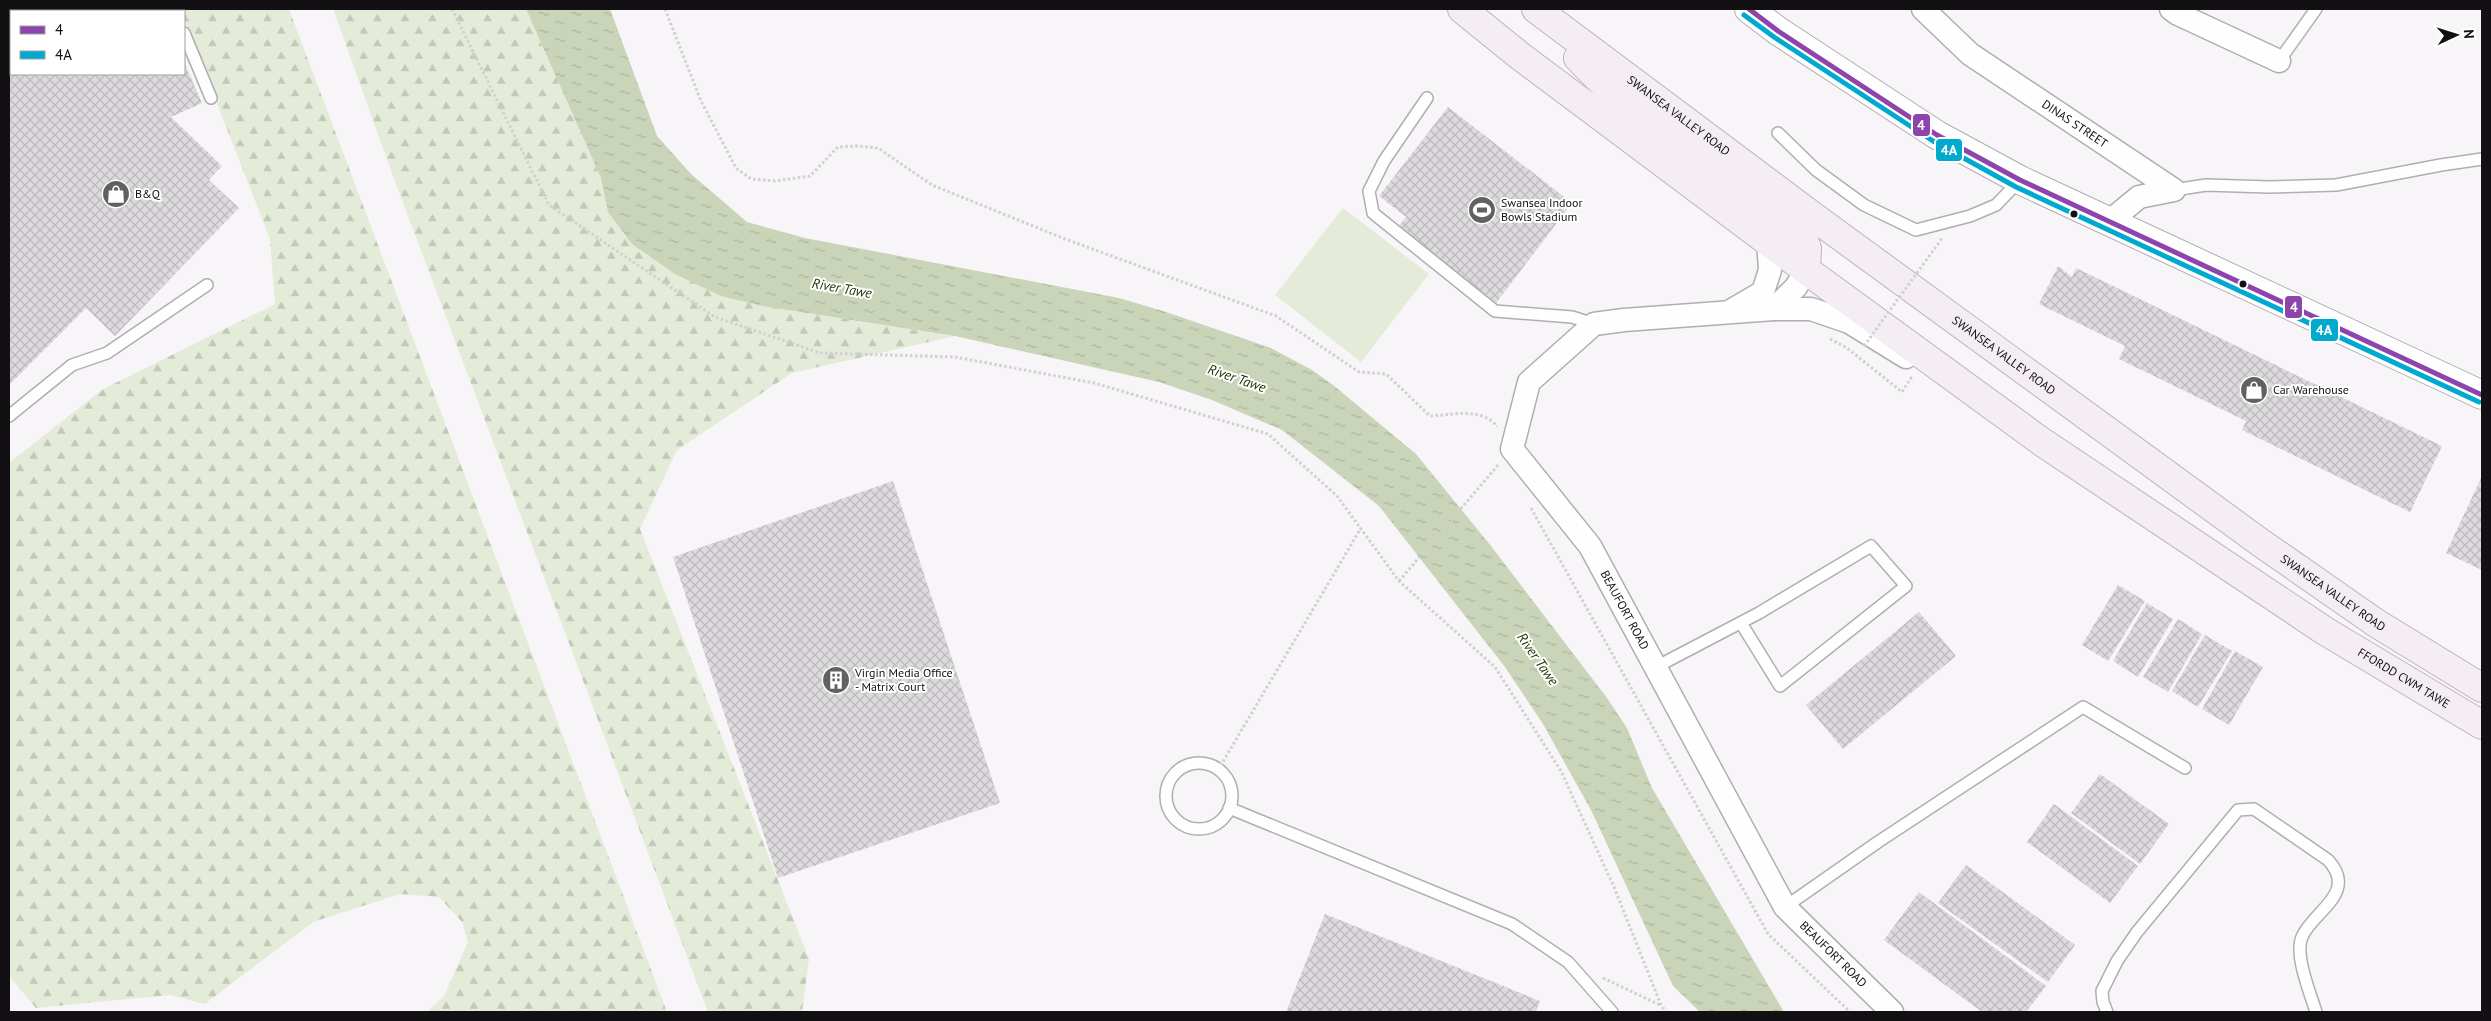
<svg xmlns="http://www.w3.org/2000/svg" width="2491" height="1021" viewBox="0 0 2491 1021" font-family="'PT Sans',sans-serif">
<style>
.green{fill:#e4ecd9}
.forest{fill:url(#forest-firs)}
.water{fill:url(#water-ripples)}
.building{fill:url(#building-cross-hatch)}
.lines{fill:none;stroke-linecap:round;stroke-linejoin:round}
.lane-casing{stroke:#b0aeb0;stroke-width:14}
.street-casing{stroke:#b0aeb0;stroke-width:25}
.secondary-casing{stroke:#b0aeb0;stroke-width:30}
.primary-casing{stroke:#bdb2bd;stroke-width:30}
.path{stroke:#d1d0d1;stroke-width:3;stroke-dasharray:2.5 2.5;stroke-linecap:butt}
.lane{stroke:#fefefe;stroke-width:11}
.street{stroke:#fefefe;stroke-width:22}
.secondary{stroke:#fefefe;stroke-width:28}
.primary{stroke:#f4eef4;stroke-width:28}
.path-bridge{stroke:#d1d0d1;stroke-width:3;stroke-dasharray:2.5 2.5;stroke-linecap:butt}
.bus-1-casing{stroke:#fff;stroke-width:9}
.bus-2-casing{stroke:#fff;stroke-width:9}
.bus-1{stroke:#8e44ad;stroke-width:5}
.bus-2{stroke:#00a9ce;stroke-width:5}
.bus-dot{fill:#121012;stroke:#fff;stroke-width:2}
.labels{text-anchor:middle;stroke-width:4;stroke-linejoin:round;paint-order:stroke}
.street-label{font-size:12px;fill:#121012;stroke:#fff}
.poi-label{font-size:12px;fill:#121012;stroke:#fff;text-anchor:start}
.water-label{font-size:14px;font-style:italic;fill:#283709;stroke:#fff}
.line-badge{stroke:#fff;stroke-width:2}
.badge-label{font-size:14px;text-anchor:middle;font-weight:bold;fill:#fff}
</style>
<defs>
<pattern id="forest-firs" width="22" height="20" patternUnits="userSpaceOnUse" patternTransform="scale(1.25)"><rect width="22" height="20" fill="#e4ecd9"/><path d="M5 1l3.5 6h-7zM16 11l3.5 6h-7z" fill="#c3c9b9"/></pattern>
<pattern id="water-ripples" width="26" height="14" patternUnits="userSpaceOnUse" patternTransform="scale(1.25)"><rect width="26" height="14" fill="#cad4b9"/><path d="M2 4q2-2 4 0t4 0M15 11q2-2 4 0t4 0" fill="none" stroke="#acb59e"/></pattern>
<pattern id="building-cross-hatch" width="8" height="8" patternUnits="userSpaceOnUse" patternTransform="scale(1.25)"><rect width="8" height="8" fill="#dcdadc"/><path d="M0 0l8 8M0 8l8-8" fill="none" stroke="#bcbabc"/></pattern>
</defs>
<rect width="100%" height="100%" fill="#f7f5f7"/>
<path class="green" d="M1343 208 1429 274 1361 362 1275 295Z"/>
<path class="forest" d="M180 9H289L667 1012H427L444 996 468 942 462 922 439 897 400 894 313 922 205 1004 170 995 36 1008 9 976V463L103 389 275 304 270 239 184 19V11Z
M333 9H526L601 178 721 296 762 306 955 336 792 373 677 450 640 529 809 959 802 1012H708L397 187Z"/>
<path class="water" d="M526 9H610L657 136 691 174 747 222 805 238 1119 298 1163 311 1271 348 1312 370 1333 385 1416 454 1491 546 1607 698 1627 728 1652 788 1784 1012H1700L1673 986 1591 810 1543 724 1505 667 1379 506 1282 430 1212 400 1159 382 955 336 762 306 721 296 675 274 632 244 608 212 601 178Z"/>
<path class="building" d="M14 9H160L161 11H15Z
M11 24V74H184V62L202 103 171 117 222 166 209 180 239 208 115 336 86 308 9 385V27Z
M1448 107 1572 203 1496 303 1398 227 1406 217 1379 196Z
M2058 266 2072 277 2076 268 2442 446 2410 512 2242 430 2246 421 2119 359 2125 346 2039 304Z
M2482 476V570L2446 553Z
M893 481 1000 803 778 878 673 557Z
M2118 585 2145 601 2108 661 2082 645Z
M2147 603 2173 619 2138 677 2113 661Z
M1919 612 1956 656 1843 749 1806 705Z
M2178 619 2202 634 2168 692 2143 677Z
M2205 635 2232 651 2198 707 2172 691Z
M2235 651 2263 667 2229 725 2202 709Z
M2100 774 2169 824 2140 864 2071 813Z
M2054 804 2138 866 2110 903 2027 842Z
M1966 865 2075 945 2048 982 1938 903Z
M1919 892 2046 986 2026 1012H1982L1884 940Z
M1325 914 1540 1001 1536 1012H1286Z"/>
<g class="lines">
<g class="lane-casing">
<path id="lane" d="M173 9 174 11
M184 33 211 98
M2279 61 2316 9
M1427 98 1384 161 1369 191 1373 213 1495 311 1572 317 1594 324
M1778 133 1816 170 1864 205 1916 230 1970 216 1996 205 2020 180
M2174 190 2206 185 2269 187 2336 185 2441 165 2482 159
M9 416 72 365 107 353 207 285
M1656 667 1759 613 1871 546 1906 586 1780 686 1741 623
M1166 796a33 33 0 1 1 66 0a33 33 0 1 1-66 0Z
M1229 808 1512 924 1568 962 1612 1012
M1785 907 1878 842 2083 707 2185 768
M2107 1012 2103 1002 2102 991 2117 961 2137 932 2238 810 2254 809 2328 860C2359 893 2312 912 2302 937 2294 955 2311 995 2316 1012"/>
</g>
<g class="street-casing">
<g id="street">
<path id="s1" d="M1923 9 1970 54 2174 190 2139 197 2110 221"/>
<path d="M2171 9 2178 14 2279 61"/>
<path id="s2" d="M1806 270 1796 287 1774 309 1624 320 1594 324 1529 382 1512 449 1590 546 1785 907 1892 1012"/>
<path d="M1774 309H1811L1849 322 1906 357"/>
<path d="M1732 310 1763 292 1770 270 1768 241"/>
</g>
</g>
<g class="secondary-casing">
<path id="secondary" d="M1749 9 1778 31 1937 135 2020 180 2482 395"/>
</g>
<g class="primary-casing">
<g id="primary">
<path id="s3" d="M1462 9 1520 56 1806 270 2042 442 2325 631 2482 725"/>
<path id="s4" d="M1536 9 1814 217 2261 543 2376 623 2482 688"/>
<path d="M1578 58 1613 93 1800 231 1807 248 1806 270"/>
</g>
</g>
<path class="path" d="M452 9 549 205 715 317 820 353 955 357 1094 383 1268 434 1337 496 1399 581 1495 667 1561 771 1614 887 1661 1005 1666 1012
M665 9 701 101 736 168 751 179 775 181 810 176 838 147 857 146 878 148 932 185 1065 239 1276 316 1359 372 1386 374 1430 416C1450 415 1484 407 1497 427
M1830 339 1847 348 1902 392 1911 378 1908 377
M1531 508 1768 934 1850 1012
M1399 581 1499 464
M1218 770 1361 528
M1603 978 1660 1005"/>
<use href="#lane" class="lane"/>
<use href="#street" class="street"/>
<use href="#secondary" class="secondary"/>
<use href="#primary" class="primary"/>
<path class="path-bridge" d="M1864 346 1943 237"/>
<g class="bus-1-casing">
<path id="bus-1" d="M1749 9 1778 31 1937 135 2020 180 2482 395"/>
</g>
<g class="bus-2-casing">
<path id="bus-2" d="M1744 15 1774 37 1933 141 2016 187 2479 402"/>
</g>
<use href="#bus-1" class="bus-1"/>
<use href="#bus-2" class="bus-2"/>
</g>
<defs>
<g id="shop-disc" transform="scale(1.4375)"><circle r="9.5" fill="#626062" stroke="#fff"/><path d="M-5-2.5h2.3a2.7 3.5 0 0 1 5.4 0H5L5.5 6h-11ZM-1.5-2.5h3a1.5 2.3 0 0 0-3 0Z" fill="#fff"/></g>
<g id="stadium-disc" transform="scale(1.4375)"><circle r="9.5" fill="#626062" stroke="#fff"/><path d="M0-5a6.5 5 0 1 0 0 10a6.5 5 0 1 0 0-10ZM-3.5-1.8h7v3.6h-7Z" fill="#fff"/></g>
<g id="building-disc" transform="scale(1.4375)"><circle r="9.5" fill="#626062" stroke="#fff"/><path d="M-4-6H4V6H1V3H-1V6H-4ZM-2.5-4.3h1.7v1.8h-1.7ZM.8-4.3h1.7v1.8H.8ZM-2.5-1h1.7V.8h-1.7ZM.8-1h1.7V.8H.8Z" fill="#fff"/></g>
</defs>
<g fill-rule="evenodd">
<use href="#shop-disc" x="116" y="194"/>
<use href="#stadium-disc" x="1482" y="210"/>
<use href="#shop-disc" x="2254" y="390"/>
<use href="#building-disc" x="836" y="680"/>
</g>
<g class="bus-dot">
<circle cx="2074" cy="214" r="4.5"/>
<circle cx="2243" cy="284" r="4.5"/>
</g>
<g class="labels">
<g class="street-label">
<text dy="4" stroke="none"><textPath href="#s4" startOffset="178">SWANSEA VALLEY ROAD</textPath></text>
<text dy="4" stroke="none"><textPath href="#s1" startOffset="191">DINAS STREET</textPath></text>
<text dy="4" stroke="none"><textPath href="#s4" startOffset="582">SWANSEA VALLEY ROAD</textPath></text>
<text dy="4" stroke="none"><textPath href="#s4" startOffset="988">SWANSEA VALLEY ROAD</textPath></text>
<text dy="4" stroke="none"><textPath href="#s2" startOffset="585">BEAUFORT ROAD</textPath></text>
<text dy="4" stroke="none"><textPath href="#s3" startOffset="1156">FFORDD CWM TAWE</textPath></text>
<text dy="4" stroke="none"><textPath href="#s2" startOffset="990">BEAUFORT ROAD</textPath></text>
</g>
<g class="poi-label">
<text x="135" y="198">B&amp;Q</text>
<text x="1501" y="207">Swansea Indoor<tspan x="1501" dy="14">Bowls Stadium</tspan></text>
<text x="2273" y="394">Car Warehouse</text>
<text x="855" y="677">Virgin Media Office<tspan x="855" dy="14">- Matrix Court</tspan></text>
</g>
<g class="water-label">
<text transform="translate(842 288) rotate(10)" y="5">River Tawe</text>
<text transform="translate(1237 378) rotate(19)" y="5">River Tawe</text>
<text transform="translate(1538 659) rotate(55)" y="5">River Tawe</text>
</g>
</g>
<g class="line-badge">
<rect x="1912" y="113" width="19" height="24" rx="5" fill="#8e44ad"/>
<rect x="1935" y="138" width="28" height="24" rx="5" fill="#00a9ce"/>
<rect x="2284" y="295" width="19" height="24" rx="5" fill="#8e44ad"/>
<rect x="2310" y="318" width="29" height="24" rx="5" fill="#00a9ce"/>
</g>
<g class="badge-label">
<text x="1921" y="130">4</text>
<text x="1949" y="155">4A</text>
<text x="2294" y="312">4</text>
<text x="2324" y="335">4A</text>
</g>
<rect width="2491" height="1021" fill="none" stroke="#121012" stroke-width="20"/>
<rect x="10" y="10" width="175" height="65" fill="#ffffff" stroke="#a09fa0"/>
<rect x="20" y="26" width="25" height="8" fill="#8e44ad" stroke="#a09fa0"/>
<text x="55" y="35" font-size="15" fill="#121012">4</text>
<rect x="20" y="51" width="25" height="8" fill="#00a9ce" stroke="#a09fa0"/>
<text x="55" y="60" font-size="15" fill="#121012">4A</text>
<g transform="translate(2456 35) rotate(86)" stroke="#ffffff" stroke-width="4" paint-order="stroke">
<path d="M0-4L9 19L0 12L-9 19Z" fill="#121012"/>
<text y="-8" font-size="14" font-weight="bold" text-anchor="middle" fill="#121012">N</text>
</g>
</svg>
